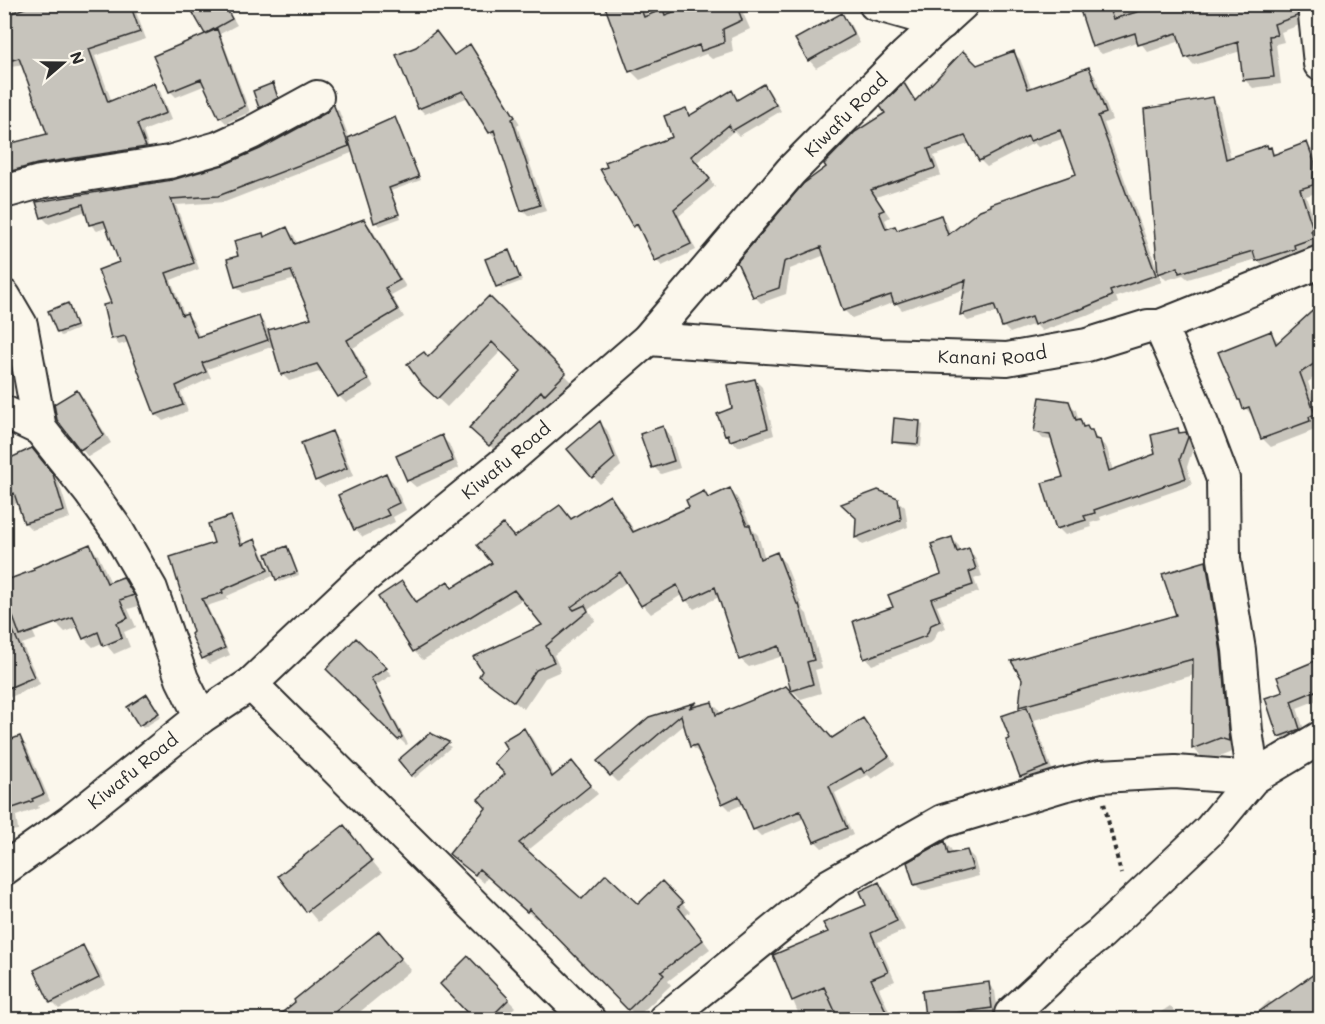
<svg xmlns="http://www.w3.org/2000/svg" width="1325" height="1024" viewBox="0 0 1325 1024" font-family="Mali,sans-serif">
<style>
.shadow{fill:#0003;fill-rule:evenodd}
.building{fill:#c7c4bc;stroke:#2b2b2b;stroke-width:1.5;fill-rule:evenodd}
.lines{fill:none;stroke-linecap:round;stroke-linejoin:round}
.street-casing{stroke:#2b2b2b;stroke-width:36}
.path{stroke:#2b2b2b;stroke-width:4;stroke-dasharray:4.5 4.5;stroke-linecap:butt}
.street{stroke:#fbf7ec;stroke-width:32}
.labels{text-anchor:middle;stroke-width:4.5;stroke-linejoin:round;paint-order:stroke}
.street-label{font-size:18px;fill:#2b2b2b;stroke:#fbf7ec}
</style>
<rect width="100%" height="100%" fill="#fbf7ec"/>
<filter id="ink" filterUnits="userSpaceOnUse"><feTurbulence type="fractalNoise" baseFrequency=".0167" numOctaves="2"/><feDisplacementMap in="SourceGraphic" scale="12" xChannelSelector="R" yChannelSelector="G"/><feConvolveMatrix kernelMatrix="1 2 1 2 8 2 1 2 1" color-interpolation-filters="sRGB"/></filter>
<g filter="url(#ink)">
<path class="shadow" d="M4 4H133L146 39 95 56 112 102 153 85 160 91 171 120 143 131 151 154 4 182V144L5 147 49 135 24 65 4 68Z
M190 4H248L229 12 237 25 220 34 250 112 226 123 220 117 206 85 176 97 170 91 208 35Z
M606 4H643L648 17 679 4H757L758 8 743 13 750 29 731 38 733 52 712 59 706 54 640 80 631 71Z
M1082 4H1320L1305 23 1281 32 1284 42 1276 44 1281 84 1253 88 1245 80 1241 51 1194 65 1186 57 1181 41 1148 52 1139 41 1102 54 1094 47 1081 10H1084Z
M841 15 849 22 860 43 816 68 809 60Z
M470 46 476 52 520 124 517 126 546 211 529 216 523 210 498 137 496 138 490 132 469 97 425 114 419 108 454 56Z
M1013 53 1020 59 1032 90 1088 69 1095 76 1112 120 1104 123 1162 282 1116 297 1118 303 1088 316 1086 315 1042 331 1035 324 1010 333 1003 326 998 312 968 321 961 314 966 289 902 310 895 302 852 318 845 311 825 255 790 269 786 294 761 303 754 296 828 167 887 114 904 85 917 101 977 67ZM1065 138 1078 175 951 235 947 224 940 217 898 231 889 229 885 220 890 217 876 197 941 175 934 156 971 143 980 160 987 167 1034 143 1038 147Z
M273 85 281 101 263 110 260 107Z
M764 85 770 92 781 111 739 136 734 131 696 163 715 186 679 216 696 250 662 266 656 260 642 231 634 226 685 109 692 116 732 92 739 100Z
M1212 98 1219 106 1231 159 1267 147 1277 155 1306 144 1313 151 1320 170V192L1306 196 1320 237 1317 239 1320 245 1300 252 1301 256 1264 268 1257 259 1188 279 1183 275 1166 280 1159 272Z
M333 106 339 111 350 140 394 119 398 122 421 180 391 191 401 218 379 226 376 222 354 152 225 202 176 205 199 269 171 280 185 316 187 315 193 321 200 338 259 318 265 324 268 332 313 319 296 279 243 293 236 286 240 257 263 235 266 238 287 229 294 236 298 245 364 221 371 228 406 287 391 295 404 317 353 348 374 387 346 403 339 396 323 371 289 381 282 374 274 346 207 369 211 378 181 392 188 411 163 421 156 414 129 342 119 345 113 338V304L121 263 108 227 97 231 91 225 86 211 49 224 42 217 38 203 172 181 226 166 260 150 327 114Z
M509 252 512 255 522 281 501 289 498 286Z
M489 298 574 384 555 403 551 399 500 455 481 437 523 371 502 350 447 407 433 394 428 358Z
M67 305 70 308 78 329 61 336 58 332Z
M1320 306V373L1308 382 1320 419V428L1271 447 1262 438 1253 417 1239 400 1270 333 1280 343Z
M4 339 8 342 11 361 4 364Z
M755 380 762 387 774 435 738 447 726 434 734 409Z
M77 392 84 399 111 443 88 457 58 420Z
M1068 403 1076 410 1079 421 1107 448 1113 471 1157 455 1177 430 1182 434 1185 433 1194 445 1187 467 1192 485 1100 517 1101 520 1090 523 1092 527 1065 535 1058 528 1064 478 1053 440 1043 439 1036 431Z
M920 422 923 425 921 447 897 444 893 441Z
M600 423 607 430 621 466 600 484 569 450Z
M662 428 670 435 680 468 661 474 654 467Z
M332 432 339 440 353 476 324 487 316 480Z
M441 437 449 444 459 468 416 487 408 480Z
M4 452 11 460 39 457 59 483 70 518 32 530 25 523 18 502 4 510Z
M385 474 393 482 406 510 393 517 395 522 363 537 355 529Z
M730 490 738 499 753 530 758 535 765 559 776 554 785 563 804 611 807 614 822 668 815 670 821 693 801 699 792 690 783 656 749 667 740 659 719 597 694 609 686 600 683 594 651 614 643 605 628 581 588 610 596 620 554 655 561 671 545 678 524 709 490 684 481 676 544 625 523 599 423 660 414 651 380 597 402 583 418 602 448 583 454 589 494 564 515 539 560 507 572 520 610 497 618 505 636 533 691 507 704 493 710 499Z
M897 500 905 507 908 527 863 545 856 538 858 518Z
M230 518 236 524 244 546 254 541 260 547 273 576 227 596 228 599 207 606 230 655 209 664 203 658 172 558 216 544Z
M952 539 959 546 961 552 969 550 975 557 982 576 974 579 979 592 937 606 946 628 938 631 932 642 872 665 866 658 895 608 943 575Z
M89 546 98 555 111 583 123 579 132 588 142 605 128 609 136 627 124 632 130 647 114 654 104 642 93 647 84 638 79 627 65 632 56 623Z
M286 548 290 551 299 575 280 582 277 579Z
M1206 563 1219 577 1234 751 1207 762 1193 748 1194 675 1034 720 1053 772 1027 782 1021 776 1012 740 1024 709 1021 706 1178 616Z
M4 582 13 589 36 639 22 644 40 684 4 700Z
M356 640 392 675 376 685 408 744 406 745 328 669Z
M1316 662 1320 663V699L1297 708 1306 736 1287 744 1280 736 1267 699 1285 693Z
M150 700 161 717 143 728 140 725Z
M696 703 700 707 712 703 719 710 720 715 833 739 863 720 870 727 895 764 872 779 868 775 835 793 853 835 822 848 815 841 805 818 761 836 754 829 744 804 730 810 723 803 701 752 699 753 691 746 685 724 618 782 611 775 649 718Z
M524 730 532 738 555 777 572 763 598 794 526 852 582 901 638 906 662 883 690 912 685 916 710 949 668 981 671 985 637 1017 538 916 536 919 488 876 484 883 451 854 488 808 507 774Z
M430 735 451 747 415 778 400 760Z
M19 738 26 745 50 801 38 806 39 808 16 816 18 830 4 832V744Z
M344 827 382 873 318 922 280 877Z
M945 843 951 849 953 854 967 851 974 858 979 876 922 891 915 884Z
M879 883 887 892 905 930 878 942 895 981 879 988 893 1020H801L775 956 829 933 868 905Z
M379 933 411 970 350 1020H275Z
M83 947 90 954 106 985 59 1009 52 1002Z
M468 958 515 1007 502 1020H476Z
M1316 975 1320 979V1020H1249L1269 1001 1273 1004Z
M988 984 995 991 999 1020H930L927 1017Z
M1170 1006 1182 1020H1149Z"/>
<path class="building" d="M35 4H130L140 32 89 49 108 102 154 83 166 113 137 124 146 147 37 164 4 173V145L47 134 19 58 12 60 11 58 4 60V16Z
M188 4H224L232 19 205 34Z
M604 4H639L644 17 663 9 665 15 695 4H736L742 20 723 29 724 43 701 51 699 45 629 72Z
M1094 4H1107L1113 19 1160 5 1162 10 1181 4H1301L1297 16 1274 24 1277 35 1269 36 1274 77 1243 80 1238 42 1185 58 1177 33 1138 45 1135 33 1092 47 1080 10Z
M842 13 854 35 808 61 795 39Z
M217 29 245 106 219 118 201 79 169 92 153 56Z
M436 31 454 55 470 44 515 117 512 119 540 205 521 211 494 130 489 133 463 91 418 109 396 55 416 47Z
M963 51 977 65 1014 51 1028 89 1089 67 1106 113 1098 116 1156 275 1110 291 1112 296 1079 310V309L1034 325 1031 317 1002 327 994 305 960 315 966 280 894 304 891 295 843 311 821 247 784 262 779 288 753 297 737 262 803 184 826 167 824 164 855 132 885 113 880 106 904 83 915 101ZM1060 130 1076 174 991 204V206L980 210 948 235 941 215 897 230 895 226 886 229 879 212 884 210 871 190 935 168 928 149 965 136 979 161 1028 136 1030 141Z
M273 83 278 98 259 108 253 91Z
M764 84 776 105 732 131 729 125 691 156 710 179 674 209 691 244 655 261 637 224 633 227 600 169 607 167 605 162 672 137 664 116 686 108 689 116 732 90 737 100Z
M1213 97 1226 159 1267 145 1268 148 1271 147 1273 155 1307 142 1314 161 1313 185 1300 189 1313 229 1311 231 1314 238 1294 245 1295 249 1256 261 1253 251 1179 273 1178 267 1158 274 1144 109Z
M333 103 349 146 218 196 171 199 194 263 166 273 182 315 187 313 197 337 259 316 268 340 202 363 206 372 176 386 183 405 155 415 125 336 111 339 103 305 111 303 98 270 119 262 104 221 89 225 83 204 41 218 36 202 172 180 223 165 260 149 326 113Z
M395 117 419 177 389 188 399 214 374 223 348 138Z
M364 219 400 280 385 288 398 310 347 340 368 380 338 397 317 364 281 375 268 330 311 318 291 271 235 287 227 259 238 256 234 241 263 233 264 237 287 227 295 244Z
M509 250 520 278 496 287 485 259Z
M489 296 566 373 544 395 541 391 489 446 469 428 521 371 492 342 437 399 422 385 407 364 424 352 428 357Z
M68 303 76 326 57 333 48 311Z
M1320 304V360L1300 373 1315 414 1309 417 1310 421 1261 439 1249 407 1243 409 1240 400H1238L1218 352 1271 331 1276 344Z
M755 379 768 428 730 441 728 434 725 435 717 414 732 408 727 385Z
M77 390 104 435 80 450 57 420 54 404Z
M1040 397 1069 401 1076 420 1080 419 1083 427 1087 426 1089 430H1092L1095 439 1100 440 1109 471 1155 454 1151 435 1178 428 1179 433 1186 432 1188 437 1180 459 1186 478 1094 510 1095 513 1084 516 1086 520 1056 529 1042 483 1063 477 1050 435 1034 432Z
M894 418 920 421 918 444 892 442Z
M600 421 615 458 592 478 567 449Z
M663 426 674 461 652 468 640 434Z
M332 431 347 468 315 481 301 443Z
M442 435 453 461 407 481 396 456Z
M32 448 53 474 64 511 24 523 14 493 4 499V461Z
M386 473 399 503 386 509 389 515 354 530 338 495Z
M730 488 747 525H750L760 559 777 552 797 604H799L814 660 807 662 813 684 791 691 779 646 739 660 715 587 685 601 677 585 641 606 620 572 571 607 574 610 585 605 588 611 546 646 554 662 536 670 514 702 479 676 482 671 473 657 542 625 514 590 413 652 378 597 402 581 416 602 448 581 452 588 492 563 477 545 503 524 514 537 560 505 571 519 610 495 633 532 689 507 686 500 704 491 708 498Z
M878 490 898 498 901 520 855 538 856 518 841 504Z
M231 516 241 545 255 539 268 570 222 590 223 593 202 599 225 648 202 659 191 634 193 632 170 557 214 543 208 524Z
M952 537 957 552 969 548 976 569 969 572 973 585 931 599 940 621 931 625 926 636 864 659 853 621 893 607 888 595 941 574 931 544Z
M90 544 107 583 123 577 134 595 120 600 128 618 117 623 122 638 103 646 98 632 83 639 73 617 20 636 4 592V581L34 570 33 568Z
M287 546 297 572 276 580 266 554Z
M1206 561 1221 652 1229 741 1220 738 1192 749 1193 659 1019 707 1022 679 1011 661 1176 615 1162 574Z
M4 611 34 677 4 690Z
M356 638 387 668 371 678 402 737 398 740 326 669Z
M1320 659V689L1291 701 1300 729 1278 737 1265 698 1283 692 1277 677Z
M786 686 832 738 863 718 889 756 864 773 861 768 829 786 847 828 814 842 800 811 753 830 739 796 722 804 696 745 690 747 681 715 610 776 597 761 649 717 697 702 689 708 712 702 716 715Z
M147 694 159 713 139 726 127 707Z
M1027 707 1048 766 1020 777 1006 740 1010 739 1001 716Z
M524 728 552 777 572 761 591 785 519 843 582 899 606 874 638 904 662 881 683 903 678 907 703 940 661 972 664 975 628 1010 529 909 527 912 479 869 475 875 449 854 486 808 478 799 505 774 494 763 507 749 502 741Z
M430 733 449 742 411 776 398 760Z
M20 736 44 794 32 799 33 801 4 811V742Z
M344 825 372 861 306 912 278 876Z
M945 841 948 854 967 850 973 869 914 885 907 862Z
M879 882 897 921 871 933 888 972 871 979 890 1020H839L824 987 792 1001 773 955 828 932 823 923 866 905 860 891Z
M379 931 401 958 325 1020H273L295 1002 294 1000Z
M83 945 99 978 50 1003 34 970Z
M468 956 509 999 488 1020H474L440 984Z
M1320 970V1020H1247Z
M989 982 992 1008 925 1017 922 991Z"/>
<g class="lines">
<g class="street-casing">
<g id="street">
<path d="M875 4 942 23"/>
<path d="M1315 15 1320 64"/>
<path d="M4 192 40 182 169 162 218 148 251 133 317 97"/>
<path d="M4 296 21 325 40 429"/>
<path id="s1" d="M648 339 882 355 1007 359 1087 345 1148 326H1160L1320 262"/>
<path d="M4 412 40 429 90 492 117 530 151 589 182 679 201 717"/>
<path d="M251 684 589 1020"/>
<path id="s2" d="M4 869 70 822 201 717 251 684 362 579 513 456 648 339 791 171 906 55 962 4"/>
<path d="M664 1020 830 885 943 821 1063 785 1100 776 1175 772 1253 778 1246 731 1239 650 1224 559 1223 479 1194 403 1160 326"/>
<path d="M1011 1020V1014L1047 981 1070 957 1100 934 1210 830 1253 778 1320 738"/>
</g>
</g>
<path class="path" d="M1104 803 1121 874"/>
<use href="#street" class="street"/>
</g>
</g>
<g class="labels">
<g class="street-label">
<text dy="6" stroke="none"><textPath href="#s2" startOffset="1134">Kiwafu Road</textPath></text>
<text dy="6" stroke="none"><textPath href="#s1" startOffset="345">Kanani Road</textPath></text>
<text dy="6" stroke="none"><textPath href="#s2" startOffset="648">Kiwafu Road</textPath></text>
<text dy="6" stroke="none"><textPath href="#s2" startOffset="162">Kiwafu Road</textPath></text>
</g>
</g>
<rect width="1325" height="1024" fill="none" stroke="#fbf7ec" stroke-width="24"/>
<rect x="12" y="12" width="1301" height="1000" fill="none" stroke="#2b2b2b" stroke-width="2" filter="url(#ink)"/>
<g transform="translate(63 63) rotate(70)" stroke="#fbf7ec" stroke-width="4.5" paint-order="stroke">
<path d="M0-4.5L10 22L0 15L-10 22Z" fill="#2b2b2b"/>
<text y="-9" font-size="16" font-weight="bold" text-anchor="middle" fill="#2b2b2b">N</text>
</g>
</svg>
